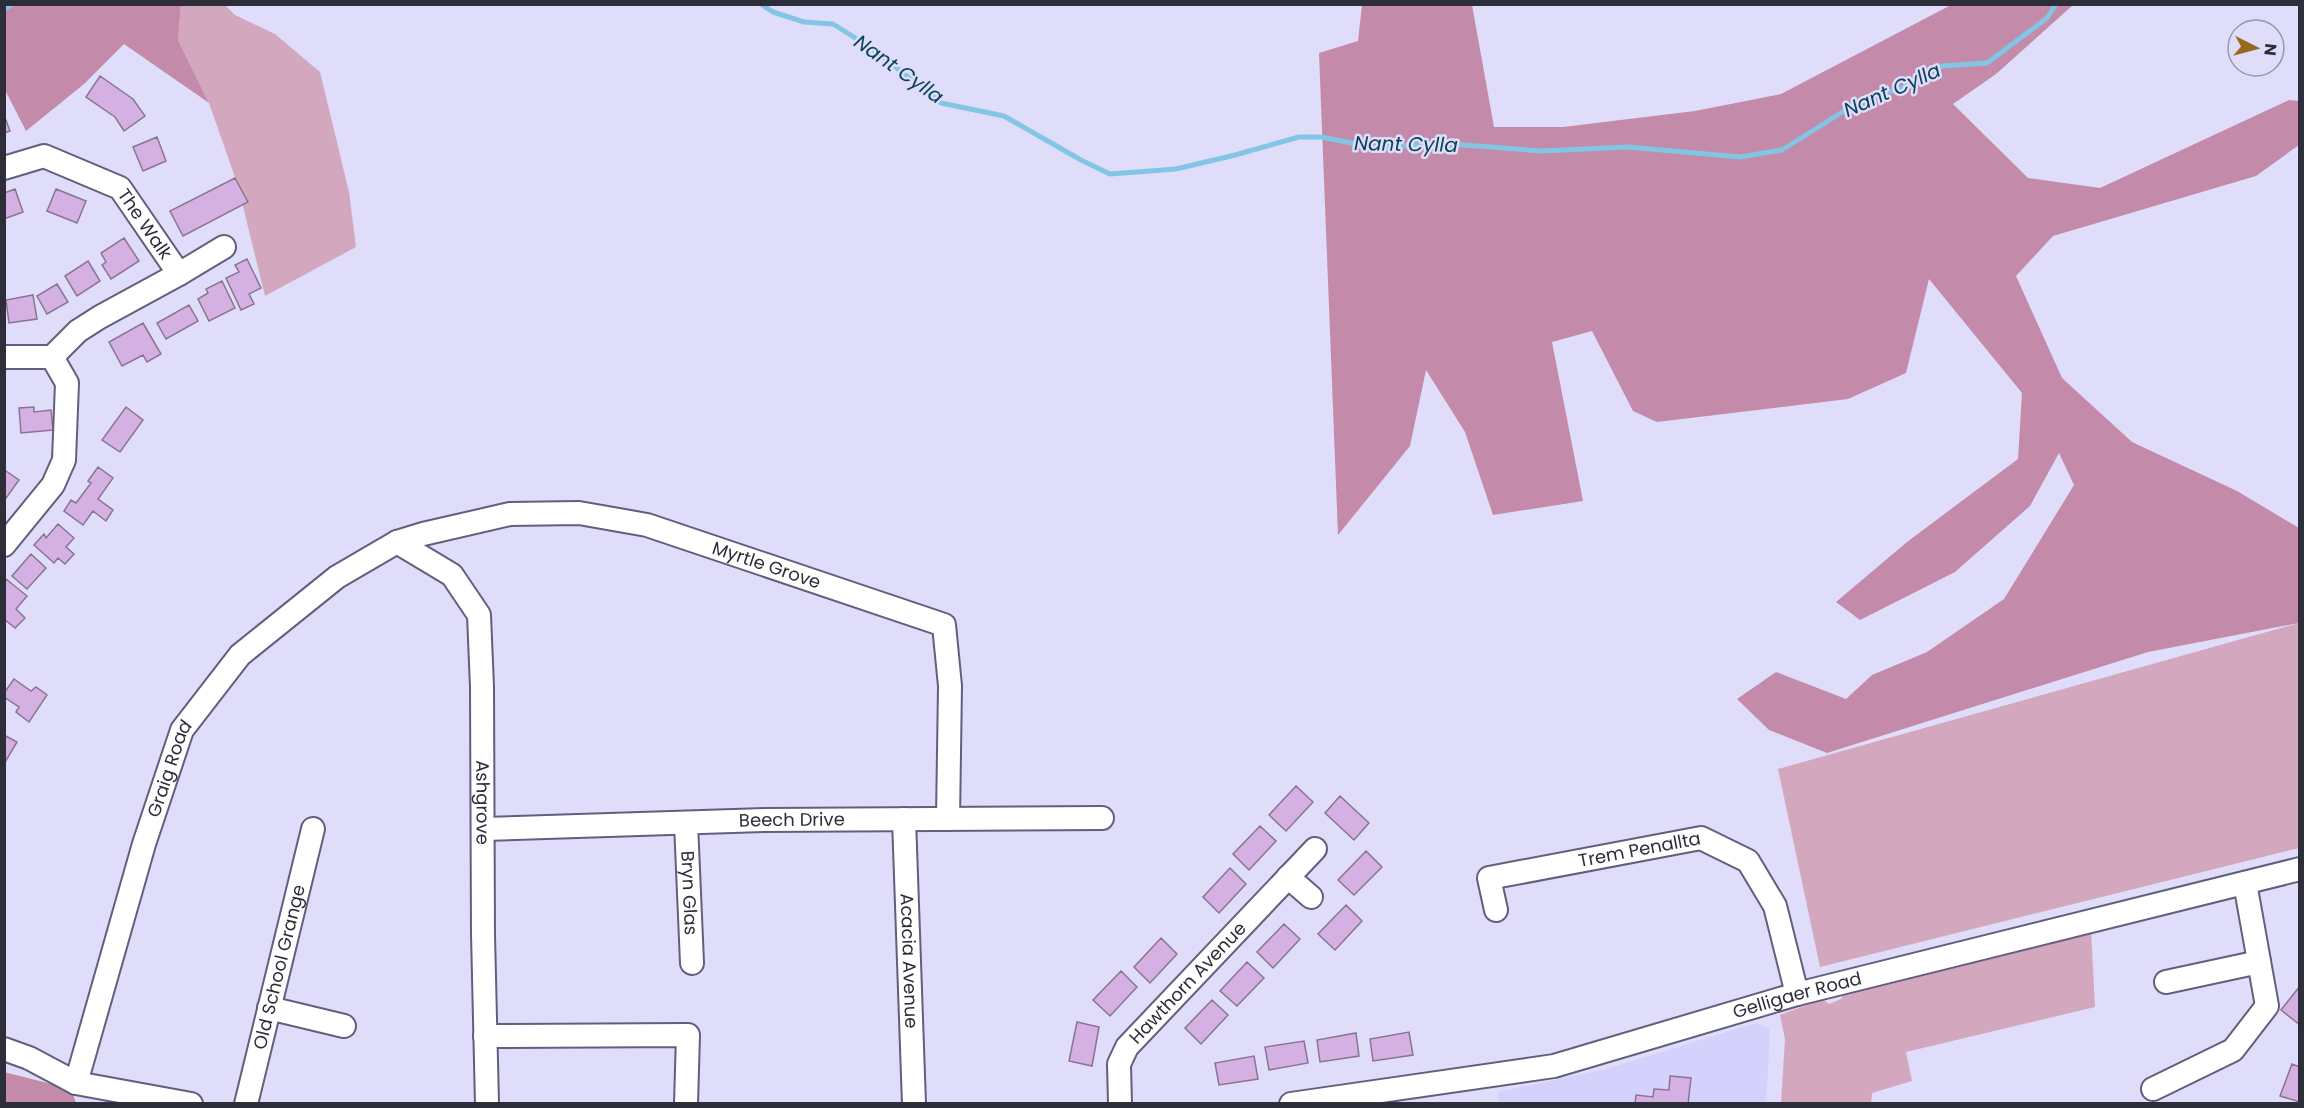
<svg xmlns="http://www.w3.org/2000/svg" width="2304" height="1108" viewBox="0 0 2304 1108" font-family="Poppins,sans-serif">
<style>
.built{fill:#d4d2fc}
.green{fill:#d3a8be}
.forest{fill:#c48aaa}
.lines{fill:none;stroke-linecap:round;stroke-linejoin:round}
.stream{stroke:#82c5e5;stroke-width:5}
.building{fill:#d5b0e3;stroke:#897591;stroke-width:1.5}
.minor-casing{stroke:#615f7d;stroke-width:26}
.minor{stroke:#fff;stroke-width:22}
.labels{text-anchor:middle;stroke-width:5;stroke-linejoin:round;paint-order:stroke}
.street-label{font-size:18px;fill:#2e2d3a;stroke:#dfddfa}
.water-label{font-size:20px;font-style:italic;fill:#084359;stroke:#dfddfa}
</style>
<rect width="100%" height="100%" fill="#dfddfa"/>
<path class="built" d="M1756 1023 1769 1028 1770 1037 1766 1103 1499 1104 1498 1092 1606 1069Z"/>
<path class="green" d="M181 5H225L235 15 275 34 320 72 349 192 356 247 265 296 238 186 209 103 178 40Z
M2299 623V848L1820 967 1778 769Z
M2091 930 2095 1007 1906 1052 1912 1081 1872 1093 1871 1103H1781L1785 1039 1780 1015 1822 999 1829 1004 1841 999 1846 988Z"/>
<path class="forest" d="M5 4 181 5 178 40 209 103 124 44 84 84 26 131 5 90Z
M1362 5H1472L1494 127H1563L1695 111 1781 94 1951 5H2073L1996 74 1953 104 2028 178 2100 188 2289 100 2299 101V145L2256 176 2053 236 2016 276 2062 378 2132 442 2237 491 2299 528V623L2148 652 1827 753 1769 730 1737 699 1776 672 1846 699 1872 675 1927 652 2004 599 2074 485 2059 453 2030 506 1955 572 1860 620 1836 602 1907 542 2018 459 2022 393 1929 279 1906 373 1848 399 1657 422 1633 411 1592 331 1552 342 1583 501 1493 515 1465 432 1426 370 1410 446 1338 535 1319 53 1358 41Z
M4 1072 71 1089 76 1103H5Z"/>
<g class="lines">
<path class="stream" d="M761 4 773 12 804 22 833 24 873 49 941 103 1004 116 1081 160 1110 174 1176 169 1235 155 1299 137H1321L1378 148 1438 143 1541 151 1628 147 1740 157 1782 150 1855 104 1912 84 1942 66 1987 63 2047 18 2056 4
M4 9 13 4"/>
</g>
<path class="building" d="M100 76 133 99 145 116 124 131 115 117 86 97Z
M4 115 10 131 4 133Z
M157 137 166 161 143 171 133 147Z
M235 178 248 202 183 236 170 211Z
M15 189 23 212 4 219V193Z
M56 189 86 201 77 223 47 211Z
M124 238 139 261 111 279 102 265 106 262 101 253Z
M247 259 261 288 249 294 254 304 241 310 226 278 239 272 235 265Z
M88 261 100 281 77 296 65 276Z
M222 281 235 308 209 321 198 299 208 293 206 289Z
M57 284 68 302 47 314 37 296Z
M33 295 37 319 9 323 6 300Z
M189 305 198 321 166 339 157 323Z
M143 323 161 354 147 362 143 355 122 366 109 342Z
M34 407V412L51 410 53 430 21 433 19 408Z
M126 407 143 420 120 452 102 440Z
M98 467 113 478 98 499 113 510 106 521 93 511 83 525 64 511 71 500 76 503 91 483 88 481Z
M6 471 19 480 4 501V472Z
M58 524 74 538 66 547 74 554 65 564 58 558 54 563 34 545 44 534 46 538Z
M31 554 46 568 27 589 12 576Z
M6 579 27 596 16 609 25 618 15 628 4 619V582Z
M14 679 31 691 36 687 47 695 29 722 16 712 19 707 4 697V693Z
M4 735 17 742 4 764Z
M1296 786 1313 802 1286 831 1269 815Z
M1340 796 1369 823 1354 840 1325 813Z
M1260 826 1276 841 1249 870 1233 854Z
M1366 851 1382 867 1354 895 1338 880Z
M1230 868 1246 884 1219 913 1203 897Z
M1346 905 1362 921 1335 950 1318 934Z
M1284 924 1300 939 1273 968 1257 952Z
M1161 938 1177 954 1150 983 1134 967Z
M1247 962 1264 978 1237 1006 1220 991Z
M1121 971 1137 987 1110 1016 1093 1000Z
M2300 986V1025L2281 1010Z
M1212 1000 1228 1015 1201 1044 1185 1028Z
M1077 1022 1099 1027 1092 1066 1069 1061Z
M1409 1032 1413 1055 1373 1061 1370 1039Z
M1356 1033 1359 1056 1320 1062 1317 1040Z
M1304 1041 1308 1063 1269 1070 1265 1047Z
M1254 1056 1258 1079 1219 1085 1215 1063Z
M2292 1064 2300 1067V1102L2280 1096Z
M1670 1076 1691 1078 1688 1104H1635L1636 1095 1653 1097 1654 1089 1669 1090Z"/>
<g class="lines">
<g class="minor-casing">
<g id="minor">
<path id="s1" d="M4 168 44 156 120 188 179 274"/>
<path d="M4 357H52L67 383 64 460 53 485 4 545"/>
<path d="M52 357 78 331 100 317 179 274 224 247"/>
<path id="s2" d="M397 542 452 575 479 615 482 687 483 934 487 1104"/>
<path id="s3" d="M904 819 914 1104"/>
<path id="s4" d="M686 823 692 963"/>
<path id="s5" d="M483 829 765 820 1102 818"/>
<path d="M1288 877 1311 897"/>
<path id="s6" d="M1496 910 1489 878 1701 838 1748 861 1775 906 1797 994"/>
<path d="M2166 982 2259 962"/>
<path d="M269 1008 344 1026"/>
<path d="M485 1036 688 1035 686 1104"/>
<path d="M4 1049 29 1058 76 1083 191 1104"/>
<path id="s7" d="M76 1083 144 844 182 730 240 655 337 577 397 542 423 534 510 514 579 513 647 525 944 625 950 686 948 819"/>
<path d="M2153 1089 2233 1050 2267 1006 2245 883"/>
<path id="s8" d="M246 1104 313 829"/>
<path id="s9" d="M1120 1104 1119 1064 1127 1047 1315 849"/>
<path id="s10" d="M1291 1104 1554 1066 1797 994 2300 869"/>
</g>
</g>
<use href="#minor" class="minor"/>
</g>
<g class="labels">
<g class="street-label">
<text dy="6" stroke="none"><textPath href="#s1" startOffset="168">The Walk</textPath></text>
<text dy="6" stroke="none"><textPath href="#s7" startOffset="1038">Myrtle Grove</textPath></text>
<text dy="6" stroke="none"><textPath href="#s7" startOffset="328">Graig Road</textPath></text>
<text dy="6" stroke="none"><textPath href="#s2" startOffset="300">Ashgrove</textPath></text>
<text dy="6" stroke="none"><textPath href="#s5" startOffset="309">Beech Drive</textPath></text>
<text dy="6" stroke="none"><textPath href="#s6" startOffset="186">Trem Penallta</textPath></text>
<text dy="6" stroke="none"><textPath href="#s4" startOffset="70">Bryn Glas</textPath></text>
<text dy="6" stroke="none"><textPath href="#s3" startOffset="142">Acacia Avenue</textPath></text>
<text dy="6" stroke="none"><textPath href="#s8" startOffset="141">Old School Grange</textPath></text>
<text dy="6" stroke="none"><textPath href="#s9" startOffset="147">Hawthorn Avenue</textPath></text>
<text dy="6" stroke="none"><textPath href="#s10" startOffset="519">Gelligaer Road</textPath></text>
</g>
<g class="water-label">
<text transform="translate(899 69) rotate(35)" y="7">Nant Cylla</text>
<text transform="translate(1892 90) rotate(-24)" y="7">Nant Cylla</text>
<text transform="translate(1406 144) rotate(1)" y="7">Nant Cylla</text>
</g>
</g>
<rect width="2304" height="1108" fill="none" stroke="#2e2d3a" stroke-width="12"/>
<g transform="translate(2256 48) rotate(96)"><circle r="28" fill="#dfddfa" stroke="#9897ad" stroke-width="1.5"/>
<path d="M0-4.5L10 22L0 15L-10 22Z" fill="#9a681c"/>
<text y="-9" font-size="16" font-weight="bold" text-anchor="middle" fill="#2e2d3a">N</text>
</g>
</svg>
